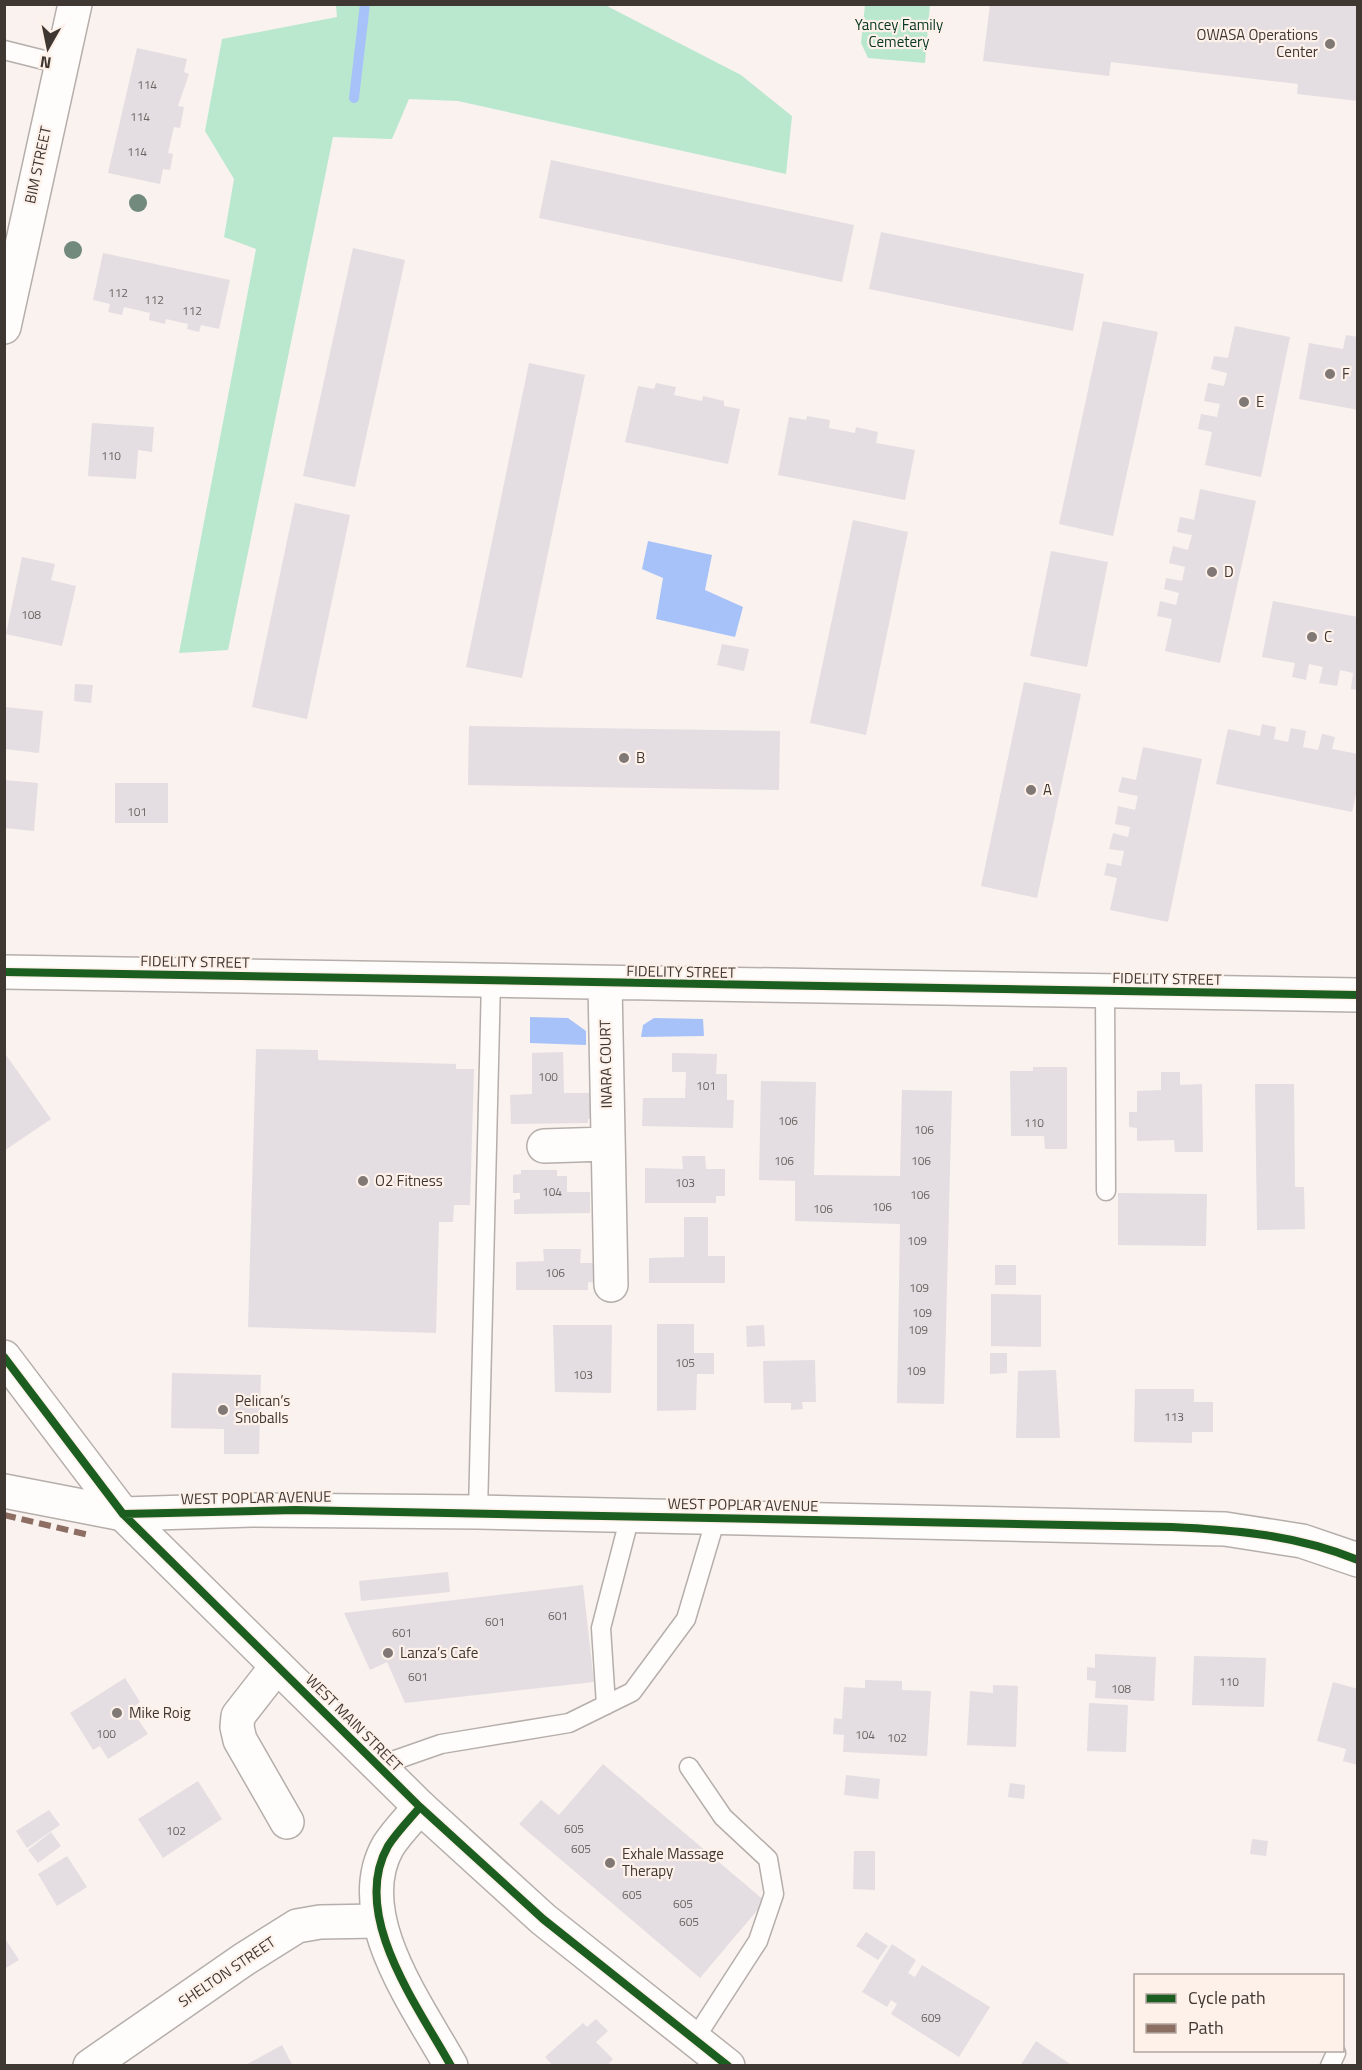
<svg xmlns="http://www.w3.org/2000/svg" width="1362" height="2070" viewBox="0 0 1362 2070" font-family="'Titillium Web',sans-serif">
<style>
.green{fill:#bae8cf}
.water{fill:#a7c2f8}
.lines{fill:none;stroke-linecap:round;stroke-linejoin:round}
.stream{stroke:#a7c2f8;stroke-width:10}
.building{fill:#e4dee3}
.service-casing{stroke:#b5aeaa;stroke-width:21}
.minor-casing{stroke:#b5aeaa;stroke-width:36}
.tertiary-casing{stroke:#b5aeaa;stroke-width:36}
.secondary-casing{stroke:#b5aeaa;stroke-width:36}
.service{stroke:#fefdfc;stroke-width:18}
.minor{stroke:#fefdfc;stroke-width:33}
.tertiary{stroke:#fefdfc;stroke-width:33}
.secondary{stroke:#fefdfc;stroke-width:33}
.quiet{stroke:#8d6e63;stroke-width:6;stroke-dasharray:12 6;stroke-linecap:butt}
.cycleway-casing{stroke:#fef1e9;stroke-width:11}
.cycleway{stroke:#1b5e20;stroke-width:8}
.tree{fill:#728a7e}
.poi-dot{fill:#807874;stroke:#fef1e9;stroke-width:2}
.labels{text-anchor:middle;stroke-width:4.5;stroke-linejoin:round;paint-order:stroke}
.number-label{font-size:12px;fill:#6b6461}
.park-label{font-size:15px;fill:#033522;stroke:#fef1e9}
.poi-label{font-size:15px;fill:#3f3732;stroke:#fef1e9;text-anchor:start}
.street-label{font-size:15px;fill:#3f3732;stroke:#fef1e9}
</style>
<rect width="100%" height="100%" fill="#f9f2ee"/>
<path class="green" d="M336 5H605L741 75 792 116 786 174 458 101 409 99 392 139 333 137 228 650 179 653 256 249 224 237 234 179 205 131 222 39 337 17Z
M865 5H930L925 63 868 58 861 43Z"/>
<path class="water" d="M648 541 712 555 705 590 743 607 735 637 656 619 663 578 642 569Z
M530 1017 568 1018 586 1031V1045L530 1043Z
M654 1018 703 1019 704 1036 641 1037 643 1025Z"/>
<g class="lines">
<path class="stream" d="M354 98 365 4"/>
</g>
<path class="building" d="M990 4H1358V101L1297 94 1298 84 1111 62 1109 76 983 61Z
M137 48 187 59 184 72 189 74 178 106 184 107 180 128 174 127 168 153 173 154 170 170 163 169 160 184 108 173Z
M551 160 854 225 842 282 539 218Z
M881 232 1084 274 1073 331 869 289Z
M353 248 405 260 355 487 303 476Z
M103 253 230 280 219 329 201 325 199 332 187 329 188 324 166 319 165 324 149 320 150 313 124 307 122 315 108 312 110 304 93 300Z
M1103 321 1158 332 1113 536 1059 524Z
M1235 326 1290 337 1261 477 1205 465 1212 432 1198 429 1201 414 1217 417 1220 404 1204 401 1208 383 1224 386 1227 373 1211 369 1214 356 1228 358Z
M1346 335 1358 337V410L1299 399 1309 343 1343 349Z
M529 363 585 375 522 678 466 667Z
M656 383 676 387 674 395 702 401 703 396 724 401V406L740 409 728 464 625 442 638 386 654 389Z
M807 416 830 420 829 428 855 433 856 427 878 432 876 443 915 450 905 500 778 475 789 417 806 420Z
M92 423 154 427 152 452 138 450 136 479 88 476Z
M1200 489 1256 501 1220 663 1165 651 1172 619 1157 616 1160 601 1176 605 1179 593 1164 589 1166 578 1182 581 1185 567 1169 563 1173 546 1188 550 1192 535 1177 532 1180 517 1194 520Z
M295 503 350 515 307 719 252 707Z
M853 520 908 532 866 735 810 723Z
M1051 551 1108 562 1087 667 1030 656Z
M22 557 55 564 51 580 76 586 62 646 6 634Z
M1273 601 1358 617V690L1351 689 1353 673 1340 670 1337 686 1319 683 1323 667 1309 664 1306 680 1292 677 1295 663 1262 657Z
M722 644 749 649 744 671 717 665Z
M1024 682 1081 694 1037 898 981 886Z
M75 684 93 685 91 703 74 701Z
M5 707 43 711 39 753 5 749Z
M1262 724 1276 727 1274 739 1288 742 1291 728 1306 731 1303 747 1318 750 1322 734 1335 737 1332 749 1358 754V785L1352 812 1216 784 1228 729 1260 736Z
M469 726 780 731 779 790 468 785Z
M1143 747 1202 759 1168 922 1110 910 1117 878 1104 875 1107 863 1121 866 1124 851 1109 849 1113 833 1128 837 1130 827 1115 824 1118 806 1135 810 1138 796 1118 792 1122 777 1136 780Z
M4 780 38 783 34 831 4 828Z
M115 783H168V823H115Z
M256 1049 318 1050V1060L456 1064V1069H474L470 1205H454L453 1222H439L436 1333 248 1327Z
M4 1052 51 1119 4 1151Z
M563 1052 564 1093H593V1118L588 1119V1123L511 1124 510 1095 532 1094V1053Z
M672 1053 717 1054 716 1074H727V1100H734L733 1128 642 1126 643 1098H685L686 1072H672Z
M1033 1067H1067V1149H1045L1044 1136H1011L1010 1071H1033Z
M1161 1072H1180V1085L1202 1084 1203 1152H1175L1174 1140 1137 1141V1128L1129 1127V1112H1137V1091L1161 1090Z
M761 1081 816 1082 814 1175 900 1176 902 1090 952 1091 944 1404 897 1403 900 1224 795 1221V1181L759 1180Z
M1255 1084H1294L1295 1187H1304L1305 1229 1257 1230Z
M682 1156H705L706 1169H725V1196H716V1203H645V1168L683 1169Z
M521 1170H557V1176H567V1192H590V1213L514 1214V1200L520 1199V1193H513V1175L521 1174Z
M1118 1193 1207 1194 1206 1246 1118 1245Z
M684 1217H708V1256H725V1283H649V1258L684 1257Z
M543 1249H581L580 1263H595V1283L588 1282V1290H516V1262L544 1261Z
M995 1265H1016V1285H995Z
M991 1294 1041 1295V1347L991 1346Z
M657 1324H694V1353H714V1374H697L696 1410 657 1411Z
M553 1325H612L611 1393 555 1392Z
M764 1325 765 1346 747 1347 746 1326Z
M990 1353H1007V1373L990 1374Z
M815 1360 816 1402H802L803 1409 791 1410V1403H764L763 1361Z
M1056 1370 1060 1438H1016L1018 1371Z
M172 1373 261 1375 259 1454H224V1429L171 1428Z
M1135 1389H1194V1402H1213V1432H1192V1443L1134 1442Z
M448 1572 450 1592 361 1601 359 1581Z
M583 1585 594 1682 405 1703 387 1662 370 1670 344 1613Z
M1095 1654 1156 1657 1154 1701 1095 1698 1096 1681 1087 1680V1667L1095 1668Z
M1194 1656 1266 1658 1264 1707 1192 1705Z
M125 1678 140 1702 131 1709 148 1734 108 1759 100 1746 93 1750 70 1713Z
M865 1680 902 1681V1690L931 1691 927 1756 843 1752 844 1735 833 1734 834 1718 842 1719 844 1687 865 1688Z
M1333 1682 1358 1689V1765L1343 1761 1346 1749 1317 1741Z
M993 1685 1018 1686 1016 1747 967 1745 970 1691 993 1693Z
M1089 1703 1128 1705 1126 1752 1087 1751Z
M603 1764 765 1901 700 1978 519 1824 541 1800 559 1815Z
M846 1775 880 1779 878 1799 844 1795Z
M198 1781 222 1819 163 1858 138 1819Z
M1010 1783 1025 1785 1024 1799 1008 1797Z
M49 1810 60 1825 27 1848 16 1831Z
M51 1832 61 1846 38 1863 28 1850Z
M1252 1839 1268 1841 1266 1856 1250 1854Z
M854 1851H875V1890L853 1889Z
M67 1856 87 1887 57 1906 38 1874Z
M866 1932 888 1946 878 1960 856 1946Z
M4 1937 19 1960 4 1969Z
M892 1944 916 1960 908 1973 915 1977 922 1965 990 2007 959 2057 891 2014 897 2004 891 2000 887 2007 862 1992Z
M596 2019 608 2031 596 2042 613 2059 607 2066H553L545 2057 583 2023 587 2027Z
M1036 2041 1073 2066H1020Z
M282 2045 293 2066H244Z"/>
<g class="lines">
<g class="service-casing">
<path id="service" d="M4 50 60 64
M1105 991 1106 1191
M478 1512 491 981
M606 1705 601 1628 630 1516
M378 1766 441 1744 569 1723 632 1692 686 1619 716 1518
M689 1767 723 1817 768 1859 774 1894 758 1941 694 2040
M1330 2066 1336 2053"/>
</g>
<g class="minor-casing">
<path id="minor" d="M4 327 75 4
M4 972 1358 995
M605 984 611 1285
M544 1146 607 1144
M4 1491 123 1514 252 1510 478 1512 1225 1529 1302 1541 1358 1560
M277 1666 238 1716 237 1727 240 1740 287 1822
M90 2066 243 1960 297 1926 320 1922 378 1921"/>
</g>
<g class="tertiary-casing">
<path id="tertiary" d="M420 1807C410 1819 397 1832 388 1846 349 1915 418 2006 451 2066"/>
</g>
<g class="secondary-casing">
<path id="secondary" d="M4 1357 123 1514 420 1807 543 1919 728 2066"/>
</g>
<use href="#service" class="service"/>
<use href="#minor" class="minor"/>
<use href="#tertiary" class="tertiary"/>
<use href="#secondary" class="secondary"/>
<path class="quiet" d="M4 1515 89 1535"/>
<g class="cycleway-casing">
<path id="cycleway" d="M4 972 1358 995
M4 1357 123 1514 420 1807 543 1919 728 2066
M123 1514 295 1510 1172 1527C1236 1530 1297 1535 1358 1560
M420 1807C410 1819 397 1832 388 1846 349 1915 418 2006 451 2066"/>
</g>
<use href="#cycleway" class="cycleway"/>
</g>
<g class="tree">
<circle cx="138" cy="203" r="9"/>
<circle cx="73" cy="250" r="9"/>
</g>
<g class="poi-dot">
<circle cx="1330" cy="44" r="6"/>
<circle cx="1330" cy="374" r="6"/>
<circle cx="1244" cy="402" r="6"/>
<circle cx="1212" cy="572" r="6"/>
<circle cx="1312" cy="637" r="6"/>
<circle cx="624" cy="758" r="6"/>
<circle cx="1031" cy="790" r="6"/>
<circle cx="363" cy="1181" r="6"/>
<circle cx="223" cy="1410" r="6"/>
<circle cx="388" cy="1653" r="6"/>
<circle cx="117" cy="1713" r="6"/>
<circle cx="610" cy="1863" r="6"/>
</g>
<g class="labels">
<g class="number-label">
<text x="147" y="89">114</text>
<text x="140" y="121">114</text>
<text x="137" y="156">114</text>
<text x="118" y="297">112</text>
<text x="154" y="304">112</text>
<text x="192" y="315">112</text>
<text x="111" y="460">110</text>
<text x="31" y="619">108</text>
<text x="137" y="816">101</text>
<text x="548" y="1081">100</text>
<text x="706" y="1090">101</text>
<text x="788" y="1125">106</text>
<text x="1034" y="1127">110</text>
<text x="924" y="1134">106</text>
<text x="784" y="1165">106</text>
<text x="921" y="1165">106</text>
<text x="685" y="1187">103</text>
<text x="552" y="1196">104</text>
<text x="920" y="1199">106</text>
<text x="882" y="1211">106</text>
<text x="823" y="1213">106</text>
<text x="917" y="1245">109</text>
<text x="555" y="1277">106</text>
<text x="919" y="1292">109</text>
<text x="922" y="1317">109</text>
<text x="918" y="1334">109</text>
<text x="685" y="1367">105</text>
<text x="916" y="1375">109</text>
<text x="583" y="1379">103</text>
<text x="1174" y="1421">113</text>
<text x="558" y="1620">601</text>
<text x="495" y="1626">601</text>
<text x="402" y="1637">601</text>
<text x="418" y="1681">601</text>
<text x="1229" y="1686">110</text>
<text x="1121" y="1693">108</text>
<text x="106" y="1738">100</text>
<text x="865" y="1739">104</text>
<text x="897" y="1742">102</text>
<text x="574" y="1833">605</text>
<text x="176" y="1835">102</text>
<text x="581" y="1853">605</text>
<text x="632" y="1899">605</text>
<text x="683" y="1908">605</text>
<text x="689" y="1926">605</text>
<text x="931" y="2022">609</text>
</g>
<g class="park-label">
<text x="899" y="30">Yancey Family<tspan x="899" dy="17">Cemetery</tspan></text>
</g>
<g class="poi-label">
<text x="1318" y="40" text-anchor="end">OWASA Operations<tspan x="1318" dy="17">Center</tspan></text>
<text x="1342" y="379">F</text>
<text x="1256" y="407">E</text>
<text x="1224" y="577">D</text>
<text x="1324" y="642">C</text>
<text x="636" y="763">B</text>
<text x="1043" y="795">A</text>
<text x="375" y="1186">O2 Fitness</text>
<text x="235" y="1406">Pelican’s<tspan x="235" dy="17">Snoballs</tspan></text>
<text x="400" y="1658">Lanza’s Cafe</text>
<text x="129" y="1718">Mike Roig</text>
<text x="622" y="1859">Exhale Massage<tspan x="622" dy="17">Therapy</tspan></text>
</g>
<g class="street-label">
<text transform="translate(38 165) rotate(-78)" y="5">BIM STREET</text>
<text transform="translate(195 962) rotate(1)" y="5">FIDELITY STREET</text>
<text transform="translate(681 972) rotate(1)" y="5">FIDELITY STREET</text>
<text transform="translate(1167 979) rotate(1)" y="5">FIDELITY STREET</text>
<text transform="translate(606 1064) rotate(-91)" y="5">INARA COURT</text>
<text transform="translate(256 1498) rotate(-1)" y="5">WEST POPLAR AVENUE</text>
<text transform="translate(743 1505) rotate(1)" y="5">WEST POPLAR AVENUE</text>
<text transform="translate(354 1723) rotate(45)" y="5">WEST MAIN STREET</text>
<text transform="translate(227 1972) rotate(-34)" y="5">SHELTON STREET</text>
</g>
</g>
<rect width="1362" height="2070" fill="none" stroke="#3f3732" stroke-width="12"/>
<rect x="1134" y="1974" width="210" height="78" fill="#fef1e9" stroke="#b2a7a0" stroke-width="1.5"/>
<rect x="1146" y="1994" width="30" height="9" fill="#1b5e20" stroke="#b2a7a0" stroke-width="1.5"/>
<text x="1188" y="2004" font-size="18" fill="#3f3732">Cycle path</text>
<rect x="1146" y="2024" width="30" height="9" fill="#8d6e63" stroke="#b2a7a0" stroke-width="1.5"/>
<text x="1188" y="2034" font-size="18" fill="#3f3732">Path</text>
<g transform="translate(48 48) rotate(189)" stroke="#fef1e9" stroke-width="4.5" paint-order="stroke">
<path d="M0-4.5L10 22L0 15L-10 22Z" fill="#3f3732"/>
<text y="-9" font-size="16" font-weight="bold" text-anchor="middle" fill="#3f3732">N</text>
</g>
</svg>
